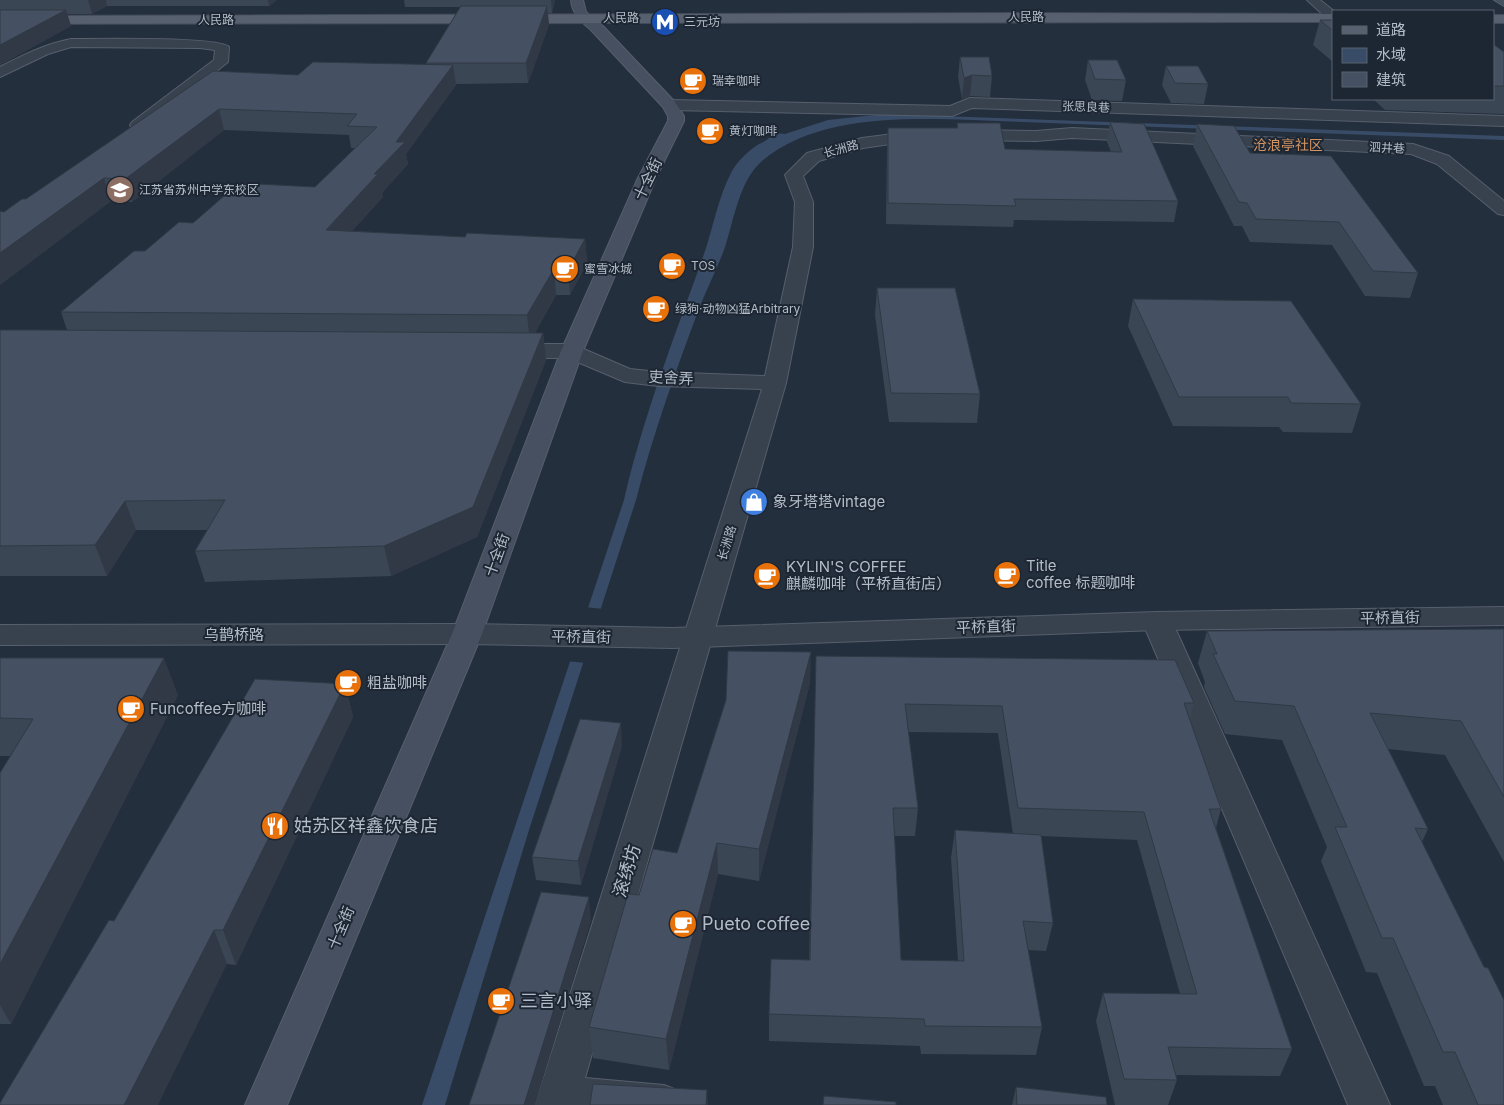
<svg xmlns="http://www.w3.org/2000/svg" width="1504" height="1105" viewBox="0 0 1504 1105" font-family="Inter,'Noto Sans SC',sans-serif">
<style>
.water{fill:#394c67}
.pier{fill:#242f3e}
.lines{fill:none;stroke-linecap:round;stroke-linejoin:round}
.minor-casing{stroke:#565f6c;stroke-width:2}
.tertiary-casing{stroke:#565f6c;stroke-width:2}
.secondary-casing{stroke:#565f6c;stroke-width:2}
.primary-casing{stroke:#414a57;stroke-width:2}
.minor{fill:#38414e;fill-rule:evenodd}
.tertiary{fill:#38414e;fill-rule:evenodd}
.secondary{fill:#465061;fill-rule:evenodd}
.primary{fill:#56606e;fill-rule:evenodd}
.wall{fill:#3b4654;fill-rule:evenodd}
.shaded-wall{fill:#303945}
.building{fill:#455162;stroke:#303945}
.labels{text-anchor:middle;stroke-width:4;stroke-linejoin:round;paint-order:stroke}
.far-street-label{font-size:12px;fill:#b4bcc9;stroke:#1d2633}
.far-poi-label{font-size:12px;fill:#b4bcc9;stroke:#1d2633;text-anchor:start}
.far-neighbourhood-label{font-size:14px;fill:#d59563;stroke:#1d2633}
.street-label{font-size:15px;fill:#b4bcc9;stroke:#1d2633}
.poi-label{font-size:15px;fill:#b4bcc9;stroke:#1d2633;text-anchor:start}
.near-poi-label{font-size:18px;fill:#b4bcc9;stroke:#1d2633;text-anchor:start}
.near-street-label{font-size:18px;fill:#b4bcc9;stroke:#1d2633}
</style>
<rect width="100%" height="100%" fill="#242f3e"/>
<path class="water" d="M885 114 1504 136V140L972 120C904 118 817 115 762 161 739 181 734 220 725 247 718 267 708 286 700 306 676 370 653 434 636 500L529 830 445 1105H422L624 500C643 417 674 338 703 257 713 229 718 197 732 171 738 161 747 152 756 146 764 141 768 141 773 133L785 134 828 120Z"/>
<path class="pier" d="M585 607 603 609 586 663 566 661Z"/>
<g class="lines">
<g class="minor-casing">
<path id="minor" d="M1307 0H1320L1334 11 1333 21 1329 20Z
M71 39C93 39 220 36 229 47L228 62 144 128H132L130 125 132 122 214 60 215 50 200 48 71 47 48 54 0 77V67C23 55 45 44 71 39Z
M970 98 1504 116V126L972 108 952 116 670 110 665 108 662 105 665 102 670 100 950 106Z
M1072 128 1413 144 1449 156 1504 201V215L1498 214 1437 164 1411 154 1072 138 1036 141 966 140 960 138 958 135 960 132 966 130 1036 131Z
M925 130 931 132 933 135 931 138 863 148 819 161 803 176 813 202V247L786 383 585 1078 664 1085 679 1091 685 1105H535L762 389 658 386 625 382 568 358H507L499 356 496 351 499 346 507 344H572L630 369 658 372 765 376 793 247 795 202 785 175 807 153 862 138Z
M1157 612 1167 614 1172 621 1390 1105H1348L1142 621 1147 614Z"/>
</g>
<g class="tertiary-casing">
<path id="tertiary" d="M1504 607V625L1157 630 672 648 467 644 0 645V625L467 624 672 628 1157 612Z"/>
</g>
<g class="secondary-casing">
<path id="secondary" d="M571 0H583L586 12 600 23 675 102 684 116V121L656 178 583 351 482 634 287 1105H245L452 634 561 351 638 178 668 121V116L663 107 590 29C580 21 572 13 571 0Z
M1494 0H1504V6Z"/>
</g>
<g class="primary-casing">
<path id="primary" d="M1032 13 1333 14V22L0 24V16Z
M1493 15H1504V23H1493Z"/>
</g>
<use href="#minor" class="minor"/>
<use href="#tertiary" class="tertiary"/>
<use href="#secondary" class="secondary"/>
<use href="#primary" class="primary"/>
</g>
<path class="wall" d="M0 0H277L269 6H107L92 14H67L71 26 0 65Z
M404 0H555L552 13H548L549 25 528 83 456 84V85L406 154 408 164 382 193 383 197 352 231 465 237 585 239 587 263 570 295H556L535 333H543L546 360 477 537 391 576 205 582 195 551 207 530H136L107 576H0V330H67L61 312 145 251 193 223 315 187 355 148H351L349 135 224 130 132 202 111 201 0 285V211L4 212 26 199 213 71 298 75 426 65V63L460 7H405Z
M1320 20H1333V62L1313 45Z
M1493 44 1504 52V114L1385 110 1373 99H1493Z
M960 57 992 76 990 97 970 96 962 99 958 77Z
M1088 60 1126 80 1122 101 1092 100 1085 80Z
M1166 66 1208 84 1204 104 1171 103 1162 85Z
M1110 122 1178 201 1174 222 1014 220 1013 227 886 224 887 147 888 128H957V123L1005 149 1111 152 1107 142Z
M1197 124 1250 153 1418 273 1410 298 1365 296 1332 245 1250 242 1242 226H1234L1193 146Z
M877 288 980 394 977 423 889 422 875 315Z
M1133 299 1361 404 1352 433 1283 432 1279 427 1173 426 1128 326Z
M1504 629V862L1445 755 1388 749 1428 829 1422 842 1504 1105H1443L1435 1086H1424L1377 973 1366 972 1321 861 1327 847 1282 740 1225 734 1204 687 1205 682 1198 663 1207 631Z
M816 656 1194 703 1190 719 1221 809 1216 828 1292 1049 1280 1076 1176 1075 1177 1080 1168 1105H1115L1096 1021 1103 993 1180 994 1137 840 1041 836 1053 923 1046 951 1028 950 1042 1027 1036 1055 921 1054 920 1046 769 1041V1014L809 960ZM908 732 998 733 1013 834 955 830 951 858 958 961 901 960 894 836H915L918 808Z
M0 658 178 695 11 1024H0V773L10 756H0Z
M810 683 759 881 718 874 669 1070 593 1058 589 1027 639 895 677 853Z
M345 684 353 717 236 965 227 964 114 921Z
M622 746 581 885 536 880 532 857Z
M1016 1087 1107 1105H1012Z"/>
<path class="shaded-wall" d="M88 0H106L107 6 92 14Z
M268 0H277L269 6Z
M551 0H555L552 13Z
M547 6 549 25 528 83 526 63Z
M66 10 71 26 0 65V45Z
M453 65 456 85 406 154 408 164 382 193 383 197 331 254 326 230 374 174 396 142Z
M972 75 970 96 962 99 964 78Z
M219 109 224 130 132 202 125 179Z
M104 178 111 201 0 285V253Z
M585 239 587 263 570 295 568 270Z
M554 269 556 295 530 342 527 315Z
M543 333 546 360 477 537 391 576 384 546Z
M125 501 136 530 107 576 95 545Z
M811 652 810 683 759 881V849Z
M164 658 178 695 11 1024 0 1005V964Z
M345 684 353 717 236 965 223 930Z
M621 723 622 746 581 885 578 861Z
M717 843 718 874 669 1070 666 1039Z
M589 897 591 921 535 1105H524Z
M214 930 227 964 158 1105H124Z
M707 1090 708 1105H706Z"/>
<path class="building" d="M461 6H547L526 63H426Z
M0 10H66L0 45Z
M1320 20H1333V31Z
M1493 44 1504 52V86H1493Z
M960 57H989L992 76 972 75 964 78Z
M1088 60H1117L1126 80 1095 79Z
M313 62 453 65 396 142H405L374 174H378L326 230 465 237 467 233 585 239 568 270 554 269 527 315 61 312 134 251H145L179 222 193 223 239 183 315 187 377 127 347 126 357 114 219 109 125 179 104 178 0 253V211L4 212 22 199H26L213 71 298 75Z
M1166 66H1198L1208 84 1175 83Z
M1110 122 1144 124 1178 201 1014 199 1016 206 888 203V128H958L957 123H1000L1005 149 1122 152Z
M1197 124 1234 126 1250 153 1331 156 1418 273 1373 271 1339 222 1256 219 1247 203 1239 202Z
M877 288H955L980 394 891 393Z
M1133 299 1291 301 1361 404 1291 403 1288 397H1179Z
M0 330H41L543 333 473 507 384 546 195 551 225 500 125 501 95 545 0 546Z
M1504 629V797L1461 721 1370 713 1428 829 1415 828 1484 967 1488 968 1504 1000V1105H1478L1455 1052H1443L1393 938H1382L1335 827H1347L1294 706 1235 701 1213 654H1217L1207 631Z
M728 651 811 652 759 849 717 843 666 1039 589 1027 628 894 639 895 653 849 677 853 726 700Z
M816 656 1175 660 1194 703H1184L1221 809H1209L1292 1049 1168 1047 1177 1080 1124 1079 1103 993 1197 994 1144 812 1018 808 1002 706 905 704 918 808H893L901 960 964 961 955 830 1041 835 1053 923 1023 921 1042 1027 925 1026 924 1019 769 1014 771 959 810 960Z
M0 658H164L0 964V773L33 719 0 718Z
M255 679 345 684 223 930H214L124 1105H0V1103L109 920 114 921Z
M580 719 621 723 578 861 532 857Z
M541 892 589 897 524 1105H469Z
M593 1084 707 1090 706 1105H590Z
M1016 1087 1106 1097 1107 1105H1017Z
M824 1096 896 1102V1105H823Z"/>
<defs>
<g id="metro-disc" transform="scale(1.4375)"><circle r="9.5" fill="#1a4fb4" stroke="#1d2633"/><path d="M-5.5 5V-5H-3L0 0L3-5H5.5V5H3V-.5L0 4L-3-.5V5Z" fill="#fff"/></g>
<g id="cafe-disc" transform="scale(1.4375)"><circle r="9.5" fill="#e8710a" stroke="#1d2633"/><path d="M-5.5-4.5H6V0H3Q3 3.5 0 3.5H-2.5Q-5.5 3.5-5.5 0ZM3-3.2v2h1.7v-2ZM-6 4.5H4V6H-6Z" fill="#fff"/></g>
<g id="school-disc" transform="scale(1.4375)"><circle r="9.5" fill="#8d6e63" stroke="#1d2633"/><path d="M0-5L7-2L0 1L-7-2ZM-4 1L0 2.5L4 1V4Q0 6-4 4Z" fill="#fff"/></g>
<g id="shop-disc" transform="scale(1.4375)"><circle r="9.5" fill="#3f7fe0" stroke="#1d2633"/><path d="M-5-2.5h2.3a2.7 3.5 0 0 1 5.4 0H5L5.5 6h-11ZM-1.5-2.5h3a1.5 2.3 0 0 0-3 0Z" fill="#fff"/></g>
<g id="restaurant-disc" transform="scale(1.4375)"><circle r="9.5" fill="#e8710a" stroke="#1d2633"/><path d="M-5-6h1v4h1v-4h1v4h1v-4h1v5L-1.5 .5V6h-2V.5L-5-1ZM5-6V6H3V1.5H1.5Q1.5-4 5-6Z" fill="#fff"/></g>
</defs>
<g fill-rule="evenodd">
<use href="#metro-disc" x="665" y="22"/>
<use href="#cafe-disc" x="693" y="81"/>
<use href="#cafe-disc" x="710" y="131"/>
<use href="#school-disc" x="120" y="190"/>
<use href="#cafe-disc" x="672" y="266"/>
<use href="#cafe-disc" x="565" y="269"/>
<use href="#cafe-disc" x="656" y="309"/>
<use href="#shop-disc" x="754" y="502"/>
<use href="#cafe-disc" x="1007" y="575"/>
<use href="#cafe-disc" x="767" y="576"/>
<use href="#cafe-disc" x="348" y="683"/>
<use href="#cafe-disc" x="131" y="709"/>
<use href="#restaurant-disc" x="275" y="826"/>
<use href="#cafe-disc" x="683" y="924"/>
<use href="#cafe-disc" x="501" y="1001"/>
</g>
<g class="labels">
<g class="far-street-label">
<text x="1026" y="21">人民路</text>
<text x="621" y="22">人民路</text>
<text x="216" y="24">人民路</text>
<text transform="translate(1086 107) rotate(2)" y="4">张思良巷</text>
<text transform="translate(1387 148) rotate(3)" y="4">泗井巷</text>
<text transform="translate(841 149) rotate(-15)" y="4">长洲路</text>
<text transform="translate(727 543) rotate(-73)" y="4">长洲路</text>
</g>
<g class="far-poi-label">
<text x="684" y="26">三元坊</text>
<text x="712" y="85">瑞幸咖啡</text>
<text x="729" y="135">黄灯咖啡</text>
<text x="139" y="194">江苏省苏州中学东校区</text>
<text x="691" y="270">TOS</text>
<text x="584" y="273">蜜雪冰城</text>
<text x="675" y="313">绿狗·动物凶猛Arbitrary</text>
</g>
<g class="far-neighbourhood-label">
<text x="1288" y="150">沧浪亭社区</text>
</g>
<g class="street-label">
<text transform="translate(648 179) rotate(-64)" y="5">十全街</text>
<text transform="translate(671 378) rotate(3)" y="5">吏舍弄</text>
<text transform="translate(497 555) rotate(-70)" y="5">十全街</text>
<text transform="translate(1390 618) rotate(-1)" y="5">平桥直街</text>
<text transform="translate(986 627) rotate(-2)" y="5">平桥直街</text>
<text x="234" y="640">乌鹊桥路</text>
<text transform="translate(581 637) rotate(1)" y="5">平桥直街</text>
<text transform="translate(341 928) rotate(-67)" y="5">十全街</text>
</g>
<g class="poi-label">
<text x="773" y="507">象牙塔塔vintage</text>
<text x="1026" y="571">Title<tspan x="1026" dy="17">coffee 标题咖啡</tspan></text>
<text x="786" y="572">KYLIN'S COFFEE<tspan x="786" dy="17">麒麟咖啡（平桥直街店）</tspan></text>
<text x="367" y="688">粗盐咖啡</text>
<text x="150" y="714">Funcoffee方咖啡</text>
</g>
<g class="near-poi-label">
<text x="294" y="832">姑苏区祥鑫饮食店</text>
<text x="702" y="930">Pueto coffee</text>
<text x="520" y="1007">三言小驿</text>
</g>
<g class="near-street-label">
<text transform="translate(627 871) rotate(-73)" y="6">滚绣坊</text>
</g>
</g>
<rect x="1332" y="10" width="162" height="90" fill="#1d2633" stroke="#59626f"/>
<rect x="1342" y="26" width="25" height="8" fill="#56606e" stroke="#59626f"/>
<text x="1376" y="35" font-size="15" fill="#b4bcc9">道路</text>
<rect x="1342" y="48" width="25" height="15" fill="#394c67" stroke="#59626f"/>
<text x="1376" y="60" font-size="15" fill="#b4bcc9">水域</text>
<rect x="1342" y="72" width="25" height="15" fill="#455162" stroke="#59626f"/>
<text x="1376" y="85" font-size="15" fill="#b4bcc9">建筑</text>
</svg>
